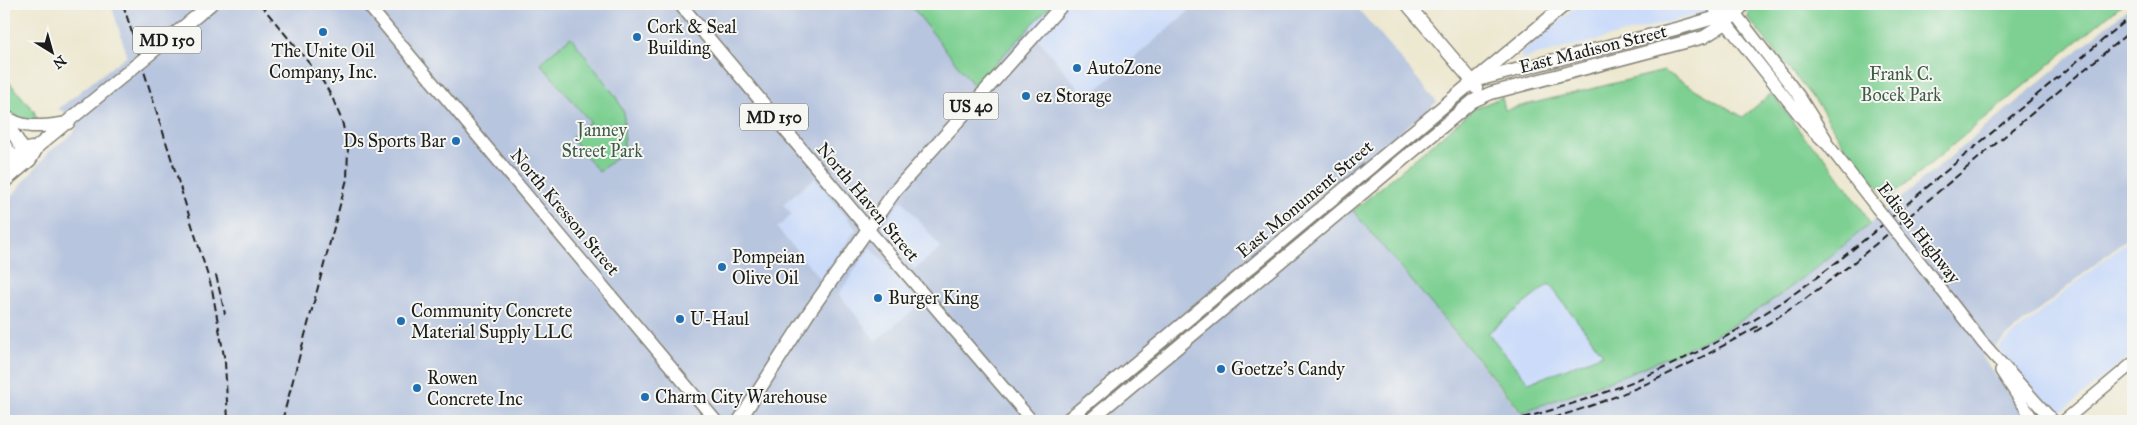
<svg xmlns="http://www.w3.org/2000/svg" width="2137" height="425" viewBox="0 0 2137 425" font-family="'IM FELL Great Primer',serif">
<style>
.built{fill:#cbdbf9}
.industrial{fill:#b7c5de;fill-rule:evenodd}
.green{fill:#7ed092;stroke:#4d7657;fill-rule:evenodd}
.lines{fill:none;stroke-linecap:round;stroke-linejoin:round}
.secondary-casing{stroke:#848276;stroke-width:14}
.primary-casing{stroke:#848276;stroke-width:15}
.secondary{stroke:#fff;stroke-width:11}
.primary{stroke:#fff;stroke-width:12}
.rail{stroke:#1c1c1c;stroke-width:2;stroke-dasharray:8 4;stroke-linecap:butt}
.secondary-bridge-casing{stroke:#848276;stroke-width:14;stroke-linecap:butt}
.primary-bridge-casing{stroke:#848276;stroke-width:15;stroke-linecap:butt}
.secondary-bridge{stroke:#fff;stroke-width:11}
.primary-bridge{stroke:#fff;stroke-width:12}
.poi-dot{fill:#1f6fb2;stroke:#f6f6f2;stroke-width:2}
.labels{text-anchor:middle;stroke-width:4;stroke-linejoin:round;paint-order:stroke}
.shield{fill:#f6f6f2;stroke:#5d5d5c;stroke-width:1}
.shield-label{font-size:16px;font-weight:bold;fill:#1c1c1c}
.poi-label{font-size:18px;fill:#1c1c1c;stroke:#f6f6f2;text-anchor:start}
.street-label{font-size:18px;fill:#1c1c1c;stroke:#f6f6f2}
.park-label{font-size:18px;fill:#3e5b45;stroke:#f6f6f2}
</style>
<rect width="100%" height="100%" fill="#f6f6f2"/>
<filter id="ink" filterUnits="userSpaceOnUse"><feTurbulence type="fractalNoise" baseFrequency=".02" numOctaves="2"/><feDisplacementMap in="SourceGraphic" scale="10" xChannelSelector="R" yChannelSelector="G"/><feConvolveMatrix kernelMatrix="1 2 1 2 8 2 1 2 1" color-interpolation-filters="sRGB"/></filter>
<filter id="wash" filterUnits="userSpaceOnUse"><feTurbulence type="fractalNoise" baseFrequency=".0096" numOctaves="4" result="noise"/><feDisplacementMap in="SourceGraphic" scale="20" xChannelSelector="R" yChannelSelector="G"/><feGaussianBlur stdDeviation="1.12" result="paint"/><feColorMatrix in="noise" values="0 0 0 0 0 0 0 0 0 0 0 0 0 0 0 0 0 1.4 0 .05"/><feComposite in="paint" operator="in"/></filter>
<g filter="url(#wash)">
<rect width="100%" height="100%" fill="#ede8d0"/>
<path class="built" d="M1052 4H1197L1087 98 1029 28Z
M1580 4H1704L1708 9 1705 13 1522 59 1520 53Z
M815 178 856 229 821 281 777 228 792 215 783 204Z
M902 199 941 248 914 269 880 228Z
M2133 236V353L2059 414H2055L1997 348Z
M870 247 921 303 876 341 838 294Z
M1550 284 1603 354 1529 383 1488 333Z"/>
<path class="industrial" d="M111 4H910L974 86 1029 28 1087 98 1197 4H1354L1437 102 1334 186 1517 408 1681 350 1726 329 1782 292 1870 224 2133 4V233L1982 357 2029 421H4V205L49 152 72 134 77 128 63 111 58 109 127 55ZM571 37 616 97 624 113 590 123 541 64ZM815 178 856 229 821 280 777 228 792 215 783 204ZM902 200 941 248 914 269 880 228ZM870 247 921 303 876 341 839 294Z"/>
<path class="green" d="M910 4H1052L974 86Z
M1757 4H2122L1888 199 1846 149 1820 107 1748 18V11Z
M571 37 616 97 624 113V151L599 172 571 138 590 122 541 64 542 61Z
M1664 71 1743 117 1772 93 1804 137 1825 157 1864 212 1870 224C1824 261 1778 301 1726 329 1662 364 1591 387 1522 412L1353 211 1474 109 1502 97 1505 110ZM1549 284 1603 354 1529 383 1488 333Z
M4 76 34 111 38 122H26L4 109Z"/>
</g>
<g filter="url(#ink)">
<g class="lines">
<g class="secondary-casing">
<path id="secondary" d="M367 4 716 421
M1711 4 1809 127 1828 145 1877 208
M1728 4 1799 96 1826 139
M868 229 1032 421
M1923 266 1982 342 2053 421
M2001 371 2034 421
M2064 421 2133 363"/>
</g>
<g class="primary-casing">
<path id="primary" d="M680 4 868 229
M1407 4 1473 82 1476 88
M198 15 211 4
M1477 80 1683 27 1735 12
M4 115C23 131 45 126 68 123
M4 119 30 160
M4 144 18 164
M4 167 25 150 31 148
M4 182 30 160 38 146 135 66
M739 421 810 311 895 191 1063 4
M1066 421 1566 4
M1089 421 1473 101 1491 93 1704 37 1726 23 1744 4"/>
</g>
<use href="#secondary" class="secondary"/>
<use href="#primary" class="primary"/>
<path class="rail" d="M123 4 212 289 225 362 228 421
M260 4 319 75 332 97 342 121 348 148 347 179 282 421
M216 275 225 314
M1755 332 1801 302 1853 263 2133 29
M1511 421C1613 396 1710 353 1795 293 1848 256 1896 213 1945 172 2008 119 2070 67 2133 15
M1542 421C1619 400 1690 366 1758 326"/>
<g class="secondary-bridge-casing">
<path id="secondary-bridge" d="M1877 208 1923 266"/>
</g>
<g class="primary-bridge-casing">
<path id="primary-bridge" d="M135 66 198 15"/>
</g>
<use href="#secondary-bridge" class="secondary-bridge"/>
<use href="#primary-bridge" class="primary-bridge"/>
</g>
</g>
<g class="poi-dot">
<circle cx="323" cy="32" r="5"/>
<circle cx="637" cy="37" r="5"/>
<circle cx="1077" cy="68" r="5"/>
<circle cx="1026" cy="96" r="5"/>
<circle cx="456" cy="141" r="5"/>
<circle cx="722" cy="267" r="5"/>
<circle cx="878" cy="298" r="5"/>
<circle cx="680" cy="319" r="5"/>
<circle cx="401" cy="321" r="5"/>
<circle cx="1221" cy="369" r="5"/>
<circle cx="417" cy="388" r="5"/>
<circle cx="645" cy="397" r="5"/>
</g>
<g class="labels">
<g class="shield">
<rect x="133" y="26.5" width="68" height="27" rx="4"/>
<rect x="943.5" y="92.5" width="55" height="27" rx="4"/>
<rect x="740" y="103.5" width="68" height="27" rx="4"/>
</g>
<g class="shield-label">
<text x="167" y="46">MD 150</text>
<text x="971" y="112">US 40</text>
<text x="774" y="123">MD 150</text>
</g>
<g class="poi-label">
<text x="647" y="33">Cork &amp; Seal<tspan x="647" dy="21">Building</tspan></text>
<text x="323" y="57" text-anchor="middle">The Unite Oil<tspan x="323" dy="21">Company, Inc.</tspan></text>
<text x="1087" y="74">AutoZone</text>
<text x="1036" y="102">ez Storage</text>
<text x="446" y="147" text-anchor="end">Ds Sports Bar</text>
<text x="732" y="263">Pompeian<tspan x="732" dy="21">Olive Oil</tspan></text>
<text x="888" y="304">Burger King</text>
<text x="411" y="317">Community Concrete<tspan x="411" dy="21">Material Supply LLC</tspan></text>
<text x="690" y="325">U-Haul</text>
<text x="1231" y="375">Goetze's Candy</text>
<text x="427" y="384">Rowen<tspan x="427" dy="21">Concrete Inc</tspan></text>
<text x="655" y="403">Charm City Warehouse</text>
</g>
<g class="street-label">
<text transform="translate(1593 49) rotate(-14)" y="6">East Madison Street</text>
<text transform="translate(1305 199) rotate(-40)" y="6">East Monument Street</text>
<text transform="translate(868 202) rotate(50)" y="6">North Haven Street</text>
<text transform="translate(565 212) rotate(50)" y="6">North Kresson Street</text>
<text transform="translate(1919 233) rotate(52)" y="6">Edison Highway</text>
</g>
<g class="park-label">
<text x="1901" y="80">Frank C.<tspan x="1901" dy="21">Bocek Park</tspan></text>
<text x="602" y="136">Janney<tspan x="602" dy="21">Street Park</tspan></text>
</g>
</g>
<rect width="2137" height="425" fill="none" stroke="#f6f6f2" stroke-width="20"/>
<g transform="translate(52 52) rotate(143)" stroke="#f6f6f2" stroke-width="4" paint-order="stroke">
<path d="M0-4L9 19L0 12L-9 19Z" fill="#1c1c1c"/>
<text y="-8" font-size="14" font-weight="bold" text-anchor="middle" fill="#1c1c1c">N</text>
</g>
</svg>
